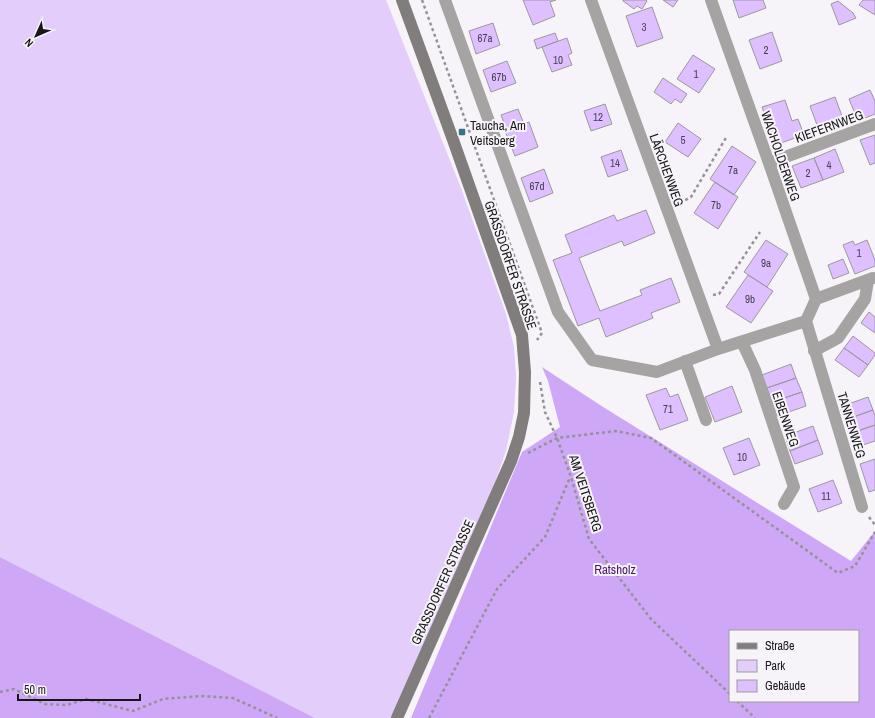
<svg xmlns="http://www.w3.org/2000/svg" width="875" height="718" viewBox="0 0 875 718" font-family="'Archivo Narrow',sans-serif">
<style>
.green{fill:#e3cdfb}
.forest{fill:#cea8f6;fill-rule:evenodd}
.building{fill:#debfff;stroke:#9b999e}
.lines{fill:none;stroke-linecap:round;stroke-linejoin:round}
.path{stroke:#949296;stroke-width:2.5;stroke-dasharray:3 3;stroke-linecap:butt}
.street{stroke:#a6a3a3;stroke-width:12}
.secondary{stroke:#817d7c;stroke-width:12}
.poi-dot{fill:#39728b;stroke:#f6f4f9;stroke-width:1.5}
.labels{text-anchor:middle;stroke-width:4;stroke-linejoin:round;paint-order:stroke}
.number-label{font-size:11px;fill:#494052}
.poi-label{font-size:13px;fill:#171618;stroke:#f6f4f9;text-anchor:start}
.street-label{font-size:13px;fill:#171618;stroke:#f6f4f9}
.park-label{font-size:13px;fill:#4a146f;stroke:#f6f4f9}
</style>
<rect width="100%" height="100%" fill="#f6f4f9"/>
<path class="green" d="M0 0H386L461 188 506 314 514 347 516 377 514 412 506 451 494 485 393 718H315L0 557Z"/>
<path class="forest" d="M542 367 600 405 851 561 875 531V718H411L522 452 560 427 548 381ZM730 631H858V701H730Z
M0 557 315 718H0Z"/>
<path class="building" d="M523 0H556L550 2 555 16 533 25Z
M623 0H646L647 1 642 9 637 6 634 9 623 1Z
M663 0H678L673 7Z
M733 0H763L766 8 739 18Z
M863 0H875V15L859 5Z
M838 1 853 13 856 18 839 25 831 4Z
M652 7 663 38 637 47 626 16Z
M493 23 500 45 476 54 469 31Z
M772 32 782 61 760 69 749 40Z
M555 33 558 41 537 49 534 40Z
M567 38 572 53 568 55 572 65 552 72 542 47Z
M693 55 715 69 699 93 677 79Z
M507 61 516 83 491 92 483 70Z
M663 78 687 94 681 103 675 99 671 104 654 92Z
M870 90 875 101V114L858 121 849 99Z
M835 97 845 124 820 133 810 106Z
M785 100 792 121 798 119 804 135 775 145 762 107Z
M605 104 612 124 591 131 584 111Z
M518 109 524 124 507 131 501 115Z
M529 122 538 147 515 156 505 131Z
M678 123 701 139 688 157 665 142Z
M875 135V163L870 165 860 140Z
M732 146 756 162 734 195 710 179Z
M835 149 844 172 823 180 814 158Z
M621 150 628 170 608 177 601 157Z
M814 158 823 180 801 188 792 166Z
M544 169 553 193 530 202 521 178Z
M715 182 738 197 718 229 694 213Z
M646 210 655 233 624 246 622 241 579 258 600 311 642 295 640 290 671 278 680 302 651 313 653 318 606 337 599 318 578 326 553 260 572 253 565 235 614 215 617 221Z
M766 240 788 254 767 287 744 272Z
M867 240 875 260V266L855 274 843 245 853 241 855 245Z
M843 259 849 273 833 279 828 265Z
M748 275 773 291 751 323 726 307Z
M869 312 875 317V333L861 323Z
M853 336 875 353V355L868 365 844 348Z
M844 348 868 365 859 377 835 360Z
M791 364 796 378 767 388 762 375Z
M796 378 802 392 772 402 767 388Z
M732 386 742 412 715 422 705 397Z
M666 388 670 397 678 394 688 420 660 430 646 395Z
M802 392 806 406 777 416 772 402Z
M868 397 873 410 845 420 840 407Z
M873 410 875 416V425L849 434 845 420Z
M875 425V441L854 448 849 434Z
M813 426 818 440 790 451 785 436Z
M749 438 760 465 734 475 723 448Z
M818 440 823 454 795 464 790 451Z
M875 459V490L869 492 860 464Z
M833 480 842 503 818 512 809 489Z"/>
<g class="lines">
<path class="path" d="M422 0 542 333 537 340
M680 203 691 197 727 136
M713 295 719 294 760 232
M540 382 545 412 557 438 571 477 589 539 651 619 730 694
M528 453 557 438 616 431 651 438 838 573 855 566 875 532
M869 517 875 525
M0 692 14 689 45 704 67 705 86 699 133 711 163 699 201 696 233 698 277 718
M737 701 755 718
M429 718 497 589 545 537 570 477"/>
<path class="street" d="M445 0 558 312 592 360 657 372 718 349 806 321
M591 0 718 349
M711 0 769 163 816 299 806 321
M769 163 875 124
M816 299 873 278
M806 321 862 507
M742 342 755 370 794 487 784 504
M814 351 838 338 865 299 868 280
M685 361 706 420"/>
<path class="secondary" d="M397 718 511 461 519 437 524 413 525 372 522 335 452 137 402 0"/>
</g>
<rect class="poi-dot" x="458" y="128" width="8" height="8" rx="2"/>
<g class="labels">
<g class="number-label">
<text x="644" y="31">3</text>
<text x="485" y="42">67a</text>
<text x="766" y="54">2</text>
<text x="558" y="64">10</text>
<text x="696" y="78">1</text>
<text x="499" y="81">67b</text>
<text x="598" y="121">12</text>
<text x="683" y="144">5</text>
<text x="615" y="167">14</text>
<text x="829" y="169">4</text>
<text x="733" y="174">7a</text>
<text x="808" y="177">2</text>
<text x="537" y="190">67d</text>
<text x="716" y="209">7b</text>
<text x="859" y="257">1</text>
<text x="766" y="267">9a</text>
<text x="750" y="303">9b</text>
<text x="668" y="413">71</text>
<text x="742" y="461">10</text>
<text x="826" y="500">11</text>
</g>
<g class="poi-label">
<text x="470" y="130">Taucha, Am<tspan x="470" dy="15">Veitsberg</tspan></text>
</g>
<g class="street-label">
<text transform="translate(829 126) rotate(-20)" y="5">KIEFERNWEG</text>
<text transform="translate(781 156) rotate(71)" y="5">WACHOLDERWEG</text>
<text transform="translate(667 170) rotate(70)" y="5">LÄRCHENWEG</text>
<text transform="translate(511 265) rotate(71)" y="5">GRASSDORFER STRASSE</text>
<text transform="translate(786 419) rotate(71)" y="5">EIBENWEG</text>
<text transform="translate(852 425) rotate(73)" y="5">TANNENWEG</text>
<text transform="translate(586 493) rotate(72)" y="5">AM VEITSBERG</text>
<text transform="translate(442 582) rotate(-66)" y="5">GRASSDORFER STRASSE</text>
</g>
<g class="park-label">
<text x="615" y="574">Ratsholz</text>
</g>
</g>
<rect x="729" y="630" width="130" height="72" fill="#f6f4f9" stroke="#9d9b9f"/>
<rect x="737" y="643" width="20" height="6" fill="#817d7c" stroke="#9d9b9f"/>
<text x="765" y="650" font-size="12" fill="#171618">Straße</text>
<rect x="737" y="660" width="20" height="12" fill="#e3cdfb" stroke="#9d9b9f"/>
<text x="765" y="670" font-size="12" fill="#171618">Park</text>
<rect x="737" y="680" width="20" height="12" fill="#debfff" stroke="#9d9b9f"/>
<text x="765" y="690" font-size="12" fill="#171618">Gebäude</text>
<g transform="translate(36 36) rotate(225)" stroke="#f6f4f9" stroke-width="3" paint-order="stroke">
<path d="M0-3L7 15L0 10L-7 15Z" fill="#171618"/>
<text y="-6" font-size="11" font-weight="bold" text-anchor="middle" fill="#171618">N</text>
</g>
<path d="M18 694v6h122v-6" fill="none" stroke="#171618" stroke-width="2"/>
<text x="24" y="694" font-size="12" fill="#171618" stroke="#f6f4f9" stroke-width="3" paint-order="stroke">50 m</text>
</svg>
